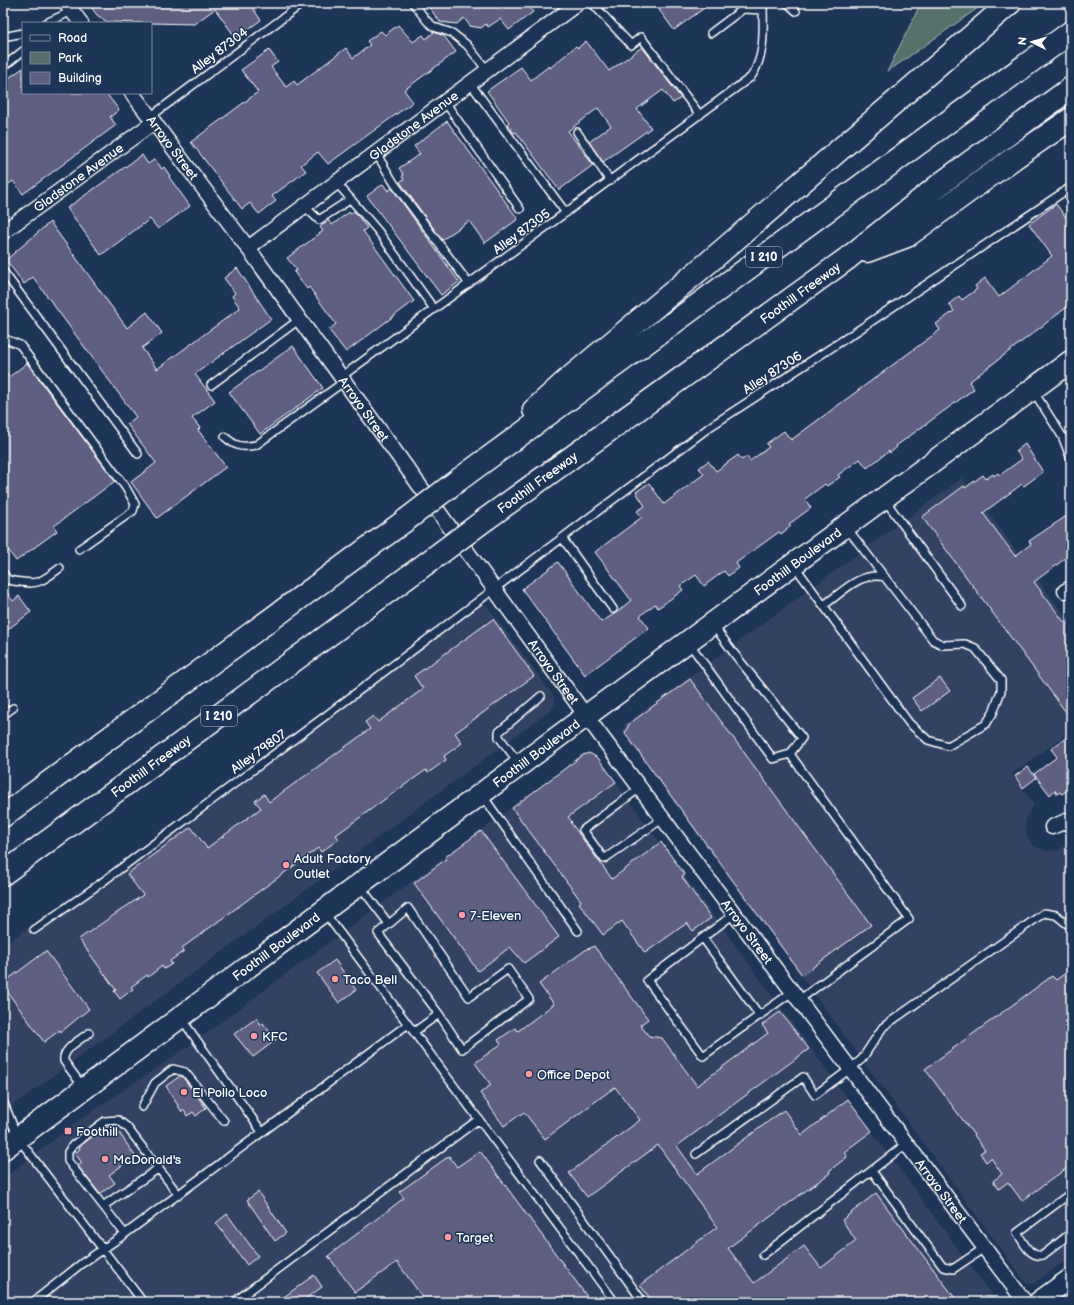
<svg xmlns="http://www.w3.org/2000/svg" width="1074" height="1305" viewBox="0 0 1074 1305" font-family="'Balsamiq Sans',sans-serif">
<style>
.built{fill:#304264}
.green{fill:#576f6c;stroke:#abb7b6}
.building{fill:#5e5f82;stroke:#fff}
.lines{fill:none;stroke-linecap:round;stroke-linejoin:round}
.lane-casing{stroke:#fff;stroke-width:10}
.street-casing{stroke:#fff;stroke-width:17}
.secondary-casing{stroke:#fff;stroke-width:22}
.primary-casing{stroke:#fff;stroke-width:24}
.highway-casing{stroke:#fff;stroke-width:25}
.lane{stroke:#1d3557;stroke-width:7}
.street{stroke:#1d3557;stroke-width:14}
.secondary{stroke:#1d3557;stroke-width:19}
.primary{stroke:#1d3557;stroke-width:21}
.highway{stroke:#1d3557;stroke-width:22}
.highway-bridge-casing{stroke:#fff;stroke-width:25;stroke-linecap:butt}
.highway-bridge{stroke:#1d3557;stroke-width:22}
.poi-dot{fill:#ff9aa2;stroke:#1d3557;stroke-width:1.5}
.labels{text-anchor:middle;stroke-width:3;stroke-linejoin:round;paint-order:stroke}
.shield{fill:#1d3557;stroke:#bbc2cd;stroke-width:1}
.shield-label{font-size:12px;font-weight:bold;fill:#fff}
.street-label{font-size:13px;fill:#fff;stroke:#1d3557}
.poi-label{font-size:13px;fill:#fff;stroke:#1d3557;text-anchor:start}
</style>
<rect width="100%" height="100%" fill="#1d3557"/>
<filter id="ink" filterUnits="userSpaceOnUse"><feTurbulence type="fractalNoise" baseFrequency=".025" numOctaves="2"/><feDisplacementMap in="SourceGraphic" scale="8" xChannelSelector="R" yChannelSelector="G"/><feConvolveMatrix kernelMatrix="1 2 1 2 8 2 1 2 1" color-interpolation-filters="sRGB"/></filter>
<g filter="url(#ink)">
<path class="built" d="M962 478 1071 624V731L1012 774 1034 805 1029 812 1025 822 1027 837 1031 843 1036 847 1046 851 1058 850 1065 846 1071 855V1257L1033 1284 1026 1283 622 732 624 725Z
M485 603 553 695 555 703 551 710 3 1113V947L28 927 35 935 133 861Z
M589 753 598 758 997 1302H3V1179L75 1123 186 1048 583 755Z"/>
<path class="green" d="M921 3H985L887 72Z"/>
<path class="building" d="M88 3H249L261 20 236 38 215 9 194 24 107 22 97 15Z
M426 3H527L533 12 509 30 500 19 488 27 486 24 481 28 470 26 464 18 457 24 440 22Z
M654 3H711L674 30Z
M398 25 413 42 423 35 426 39 434 32 444 36 456 52 404 90 413 102 328 164 318 152 301 165 306 171 272 196 276 201 259 214 250 203 242 209 191 142 258 92 241 70 269 50 278 62 271 67 286 87 294 81 297 85 346 48 353 58 370 45 367 41 381 31 385 35Z
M586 41 609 71 642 47 681 98 673 103 663 90 637 109 651 128 603 162 589 142 611 126 598 108 568 131 593 165 559 190 516 132 514 133 507 124 509 122 487 91 521 67 531 80 549 66 550 68 576 46 578 48Z
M23 68V93H106L119 110 110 117 116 125 23 194 13 181 3 188V82Z
M447 121 518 219 485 243 469 221 442 240 400 182 404 179 402 176 404 175 399 168 420 154 414 146Z
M142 155 148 164 155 159 162 169 164 167 170 176 169 177 190 206 158 229 150 219 101 255 67 208Z
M383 184 388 191 392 188 459 282 441 295 367 196Z
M1056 204 1071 224V304L969 382 974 389 896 446 897 447 890 453 889 451 867 468 860 459 838 475 840 477 827 486 825 484 805 499 811 508 789 524 791 526 781 534 779 532 736 563 739 568 728 576 724 571 704 586 696 575 680 586 683 590 658 608 655 604 640 616 649 628 585 675 522 589 558 562 601 622 616 613 631 600 595 552 642 517 637 511 645 506 636 492 649 483 664 504 704 474 699 468 708 461 716 471 738 455 742 460 747 456 750 461 769 447 766 444 784 431 791 440 940 330 936 324 954 311 949 304 959 296 962 300 977 289 975 286 985 278 999 297 1052 256 1029 224Z
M354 211 367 228 363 231 414 301 346 352 329 330 336 324 309 287 307 289 294 272 297 270 287 258 323 231 320 227 328 220 332 225 349 212 350 214Z
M50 222 127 328 147 312 162 333 142 348 157 369 240 308 232 296 235 293 224 278 237 268 271 319 195 374 215 401 192 418 200 428 198 430 226 467 157 518 131 482 156 463 127 424 136 417 33 277 24 284 6 260Z
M293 346 323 388 260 434 229 392Z
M27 363 115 481 54 526 57 531 16 561 3 543V369L9 377Z
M1025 444 1043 472 1024 486 1022 484 983 513 1015 556 1031 544 1029 541 1071 513V554L1034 582 1064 622 1071 617V719L922 517 964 486 965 488 983 475 986 479 993 474 994 476 998 473 1000 475 1022 459 1016 451Z
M3 588 13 601 19 596 31 612 3 633Z
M493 619 534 676 455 733 462 743 444 756 446 760 428 773 426 770 385 799 336 835 339 839 321 852 318 848 246 901 182 948 184 951 170 961 172 964 164 969 162 966 148 977 147 975 131 987 133 989 120 999 114 991 116 990 79 939 143 895 127 874 191 827 207 848 261 808 255 801 264 794 269 802 370 729 365 722 373 716 378 722 423 689 414 676Z
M940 678 950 691 922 711 912 698Z
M690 679 871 925 802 975 625 733 629 724Z
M1071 734V788L1062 794 1060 792 1057 794 1055 790 1050 795 1034 774 1057 757 1051 749Z
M589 753 598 758 616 782 568 817 572 822 571 823 612 879 661 842 685 875 682 877 711 918 693 931 687 923 645 953 622 921 603 935 579 903 581 901 512 808 583 755Z
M1028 767 1036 778 1023 788 1015 776Z
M481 831 559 937 524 963 510 947 478 971 414 883 446 859 445 857Z
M594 946 648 1019 640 1025 649 1036 662 1038 697 1086 768 1033 762 1025 780 1012 809 1049 677 1146 697 1174 784 1110 802 1135 848 1099 872 1131 844 1152 847 1157 829 1171 830 1173 728 1248 754 1283 804 1246 821 1268 856 1241 842 1220 876 1193 958 1302H653L640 1285 717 1227 658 1145 587 1197 569 1173 640 1120 615 1087 545 1139 524 1112 504 1126 480 1093 491 1085 475 1063 501 1044 498 1040 515 1028 518 1031 554 1004 539 984 588 948 589 949Z
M46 951 89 1009 61 1032 60 1030 44 1042 3 986V983Z
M335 960 356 990 339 1003 317 973Z
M1071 969V1165L1022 1201 1008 1182 999 1189 993 1181 1002 1174 991 1158 986 1162 980 1153 985 1150 925 1069 1052 976 1056 980Z
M257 1018 261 1025 263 1023 276 1040 253 1057 234 1034Z
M180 1076H182L206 1108 196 1116 193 1112 187 1116 184 1110 182 1112 166 1086Z
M114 1125 135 1156 109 1175 115 1183 100 1194 78 1166 82 1163 75 1153 80 1149 79 1147 102 1129Z
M480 1151 591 1302H426L397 1262 355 1292 328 1256 404 1198 399 1192 449 1156 457 1167Z
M258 1192 286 1233 275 1241 247 1200Z
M227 1214 258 1256 247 1265 216 1223Z
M314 1275 322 1287 301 1302H277Z"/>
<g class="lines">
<g class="lane-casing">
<path id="lane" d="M413 3 427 21 434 27 452 33 467 45 487 70
M592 3 631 45 641 37 700 115
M787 3 796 11
M46 23 72 11
M711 33 743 9 763 10
M3 37 23 33
M3 67 23 51
M470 83 566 213
M445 102 520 209
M150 117 303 3
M577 132 610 181
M376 153 394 183 469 284
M336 182 378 231 434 309
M304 206 319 220 351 199
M3 271 138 454
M3 338 20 345 126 488 135 504 133 511 79 549
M341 377 751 77C766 55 763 29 763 3
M211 385 300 319
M1034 392 1062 436 1071 459
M225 437C235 446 242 448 256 445L345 381
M885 500 962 606
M563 539 613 609
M794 565 909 723 928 740 948 746 986 724 993 713 1001 691V680L975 648 965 644 943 645 933 640 847 528
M3 573 8 580C37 585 37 585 60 568
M824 605C843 592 860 571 885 577
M689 643 773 759 790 754 802 738 736 656 713 625
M3 715 13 708
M790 754 909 919 799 1000
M519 763 499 737V732L541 696
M640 788 583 830 604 859 662 819
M483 796 578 931
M360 886 389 924 378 933 439 1014 414 1032
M325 913 615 1302
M734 914 647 980 703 1056 792 992
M389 924 408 908 469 997 508 969 529 999 462 1049 439 1014
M34 930 101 883 328 714 711 426 857 331 1071 187
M703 938 760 1016
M181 1018 262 1132
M83 1087 64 1061C62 1049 80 1040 89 1033
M3 1101 18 1138 143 1302
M142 1107 155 1083 173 1069 185 1072 224 1121
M696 1154 803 1077 815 1095 850 1069 862 1059 883 1027 1044 913 1056 915 1071 927
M540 1160 643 1302
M872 1171 943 1267 953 1269 984 1248
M1071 1193 1017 1233C1024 1243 1030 1258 1043 1255L1071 1233
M103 1206 159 1168
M125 1234 68 1161V1152L73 1145 105 1121 118 1120 127 1127 178 1194
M763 1255 906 1144
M33 1302 81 1264 125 1234 408 1024
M234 1302 479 1119"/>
</g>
<g class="street-casing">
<g id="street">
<path d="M66 3 81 23"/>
<path id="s1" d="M132 93 248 248 586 716 1025 1302"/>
<path id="s2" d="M3 232 154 122"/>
<path id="s3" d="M248 248 578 3"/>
<path d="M1065 591 1071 588"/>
<path d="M1052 827 1071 819"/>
</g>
</g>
<g class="secondary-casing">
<path id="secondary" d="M1038 1302 1071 1278"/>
</g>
<g class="primary-casing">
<g id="primary">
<path id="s4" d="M3 1149 586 716 1071 361"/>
</g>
</g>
<g class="highway-casing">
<g id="highway">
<path d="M867 251 907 236 1014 158 1071 119"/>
<path d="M534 410 566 381 709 262 1010 3"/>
<path d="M457 481 1071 32"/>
<path id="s5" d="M486 519 848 258 943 182 1071 88"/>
<path d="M3 816 406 520"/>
<path id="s6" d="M3 874 435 557"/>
</g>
</g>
<use href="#lane" class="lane"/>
<use href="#street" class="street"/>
<use href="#secondary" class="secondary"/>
<use href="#primary" class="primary"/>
<use href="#highway" class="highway"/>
<g class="highway-bridge-casing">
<path id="highway-bridge" d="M406 520 457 481
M435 557 486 519"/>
</g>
<use href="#highway-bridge" class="highway-bridge"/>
</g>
</g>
<g class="poi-dot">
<circle cx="286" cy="865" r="4"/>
<circle cx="462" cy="915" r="4"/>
<circle cx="335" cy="979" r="4"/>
<circle cx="254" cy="1036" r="4"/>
<circle cx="529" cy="1074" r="4"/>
<circle cx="184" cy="1092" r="4"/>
<rect x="64" y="1127" width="8" height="8" rx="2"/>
<circle cx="105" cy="1159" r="4"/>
<circle cx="448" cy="1237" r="4"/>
</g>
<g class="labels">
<g class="shield">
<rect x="746" y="247" width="36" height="20" rx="3"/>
<rect x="201" y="706" width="36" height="20" rx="3"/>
</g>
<g class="shield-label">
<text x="764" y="261">I 210</text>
<text x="219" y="720">I 210</text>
</g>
<g class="street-label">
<text transform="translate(219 50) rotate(-37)" y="5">Alley 87304</text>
<text dy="5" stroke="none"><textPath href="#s3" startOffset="206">Gladstone Avenue</textPath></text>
<text dy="5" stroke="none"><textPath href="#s1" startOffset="68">Arroyo Street</textPath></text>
<text dy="5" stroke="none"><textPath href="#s2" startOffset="93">Gladstone Avenue</textPath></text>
<text transform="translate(521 231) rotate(-36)" y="5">Alley 87305</text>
<text dy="5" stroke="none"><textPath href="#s5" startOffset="387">Foothill Freeway</textPath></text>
<text transform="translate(772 372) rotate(-33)" y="5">Alley 87306</text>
<text dy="5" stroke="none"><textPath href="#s1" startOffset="392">Arroyo Street</textPath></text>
<text dy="5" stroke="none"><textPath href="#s5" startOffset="63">Foothill Freeway</textPath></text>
<text dy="5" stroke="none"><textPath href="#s4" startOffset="988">Foothill Boulevard</textPath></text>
<text dy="5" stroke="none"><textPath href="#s1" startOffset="716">Arroyo Street</textPath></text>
<text transform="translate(258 751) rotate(-36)" y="5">Alley 79807</text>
<text dy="5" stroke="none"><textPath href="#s4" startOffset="664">Foothill Boulevard</textPath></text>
<text dy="5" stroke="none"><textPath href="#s6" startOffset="183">Foothill Freeway</textPath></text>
<text dy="5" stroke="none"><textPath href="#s1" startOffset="1040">Arroyo Street</textPath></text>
<text dy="5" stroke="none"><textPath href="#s4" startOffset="340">Foothill Boulevard</textPath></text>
<text dy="5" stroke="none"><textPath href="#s1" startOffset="1364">Arroyo Street</textPath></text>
</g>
<g class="poi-label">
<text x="294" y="863">Adult Factory<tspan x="294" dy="15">Outlet</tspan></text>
<text x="470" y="920">7-Eleven</text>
<text x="343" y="984">Taco Bell</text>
<text x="262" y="1041">KFC</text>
<text x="537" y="1079">Office Depot</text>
<text x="192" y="1097">El Pollo Loco</text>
<text x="76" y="1136">Foothill</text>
<text x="113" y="1164">McDonald's</text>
<text x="456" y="1242">Target</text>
</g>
</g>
<rect width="1074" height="1305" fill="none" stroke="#1d3557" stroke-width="16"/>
<rect x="8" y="8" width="1058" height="1289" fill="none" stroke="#fff" stroke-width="1.5" filter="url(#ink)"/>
<rect x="22" y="22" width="130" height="72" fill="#1d3557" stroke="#77869a"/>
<rect x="30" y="35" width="20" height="6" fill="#1d3557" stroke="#77869a"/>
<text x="58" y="42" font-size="12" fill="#ffffff">Road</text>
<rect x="30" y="52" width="20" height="12" fill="#576f6c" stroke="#77869a"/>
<text x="58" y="62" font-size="12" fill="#ffffff">Park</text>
<rect x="30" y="72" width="20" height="12" fill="#5e5f82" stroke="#77869a"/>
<text x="58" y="82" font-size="12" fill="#ffffff">Building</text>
<g transform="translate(1032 42) rotate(275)" stroke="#1d3557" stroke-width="3" paint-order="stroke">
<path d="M0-3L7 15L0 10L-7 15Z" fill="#ffffff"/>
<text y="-6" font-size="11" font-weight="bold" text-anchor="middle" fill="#ffffff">N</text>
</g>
</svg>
